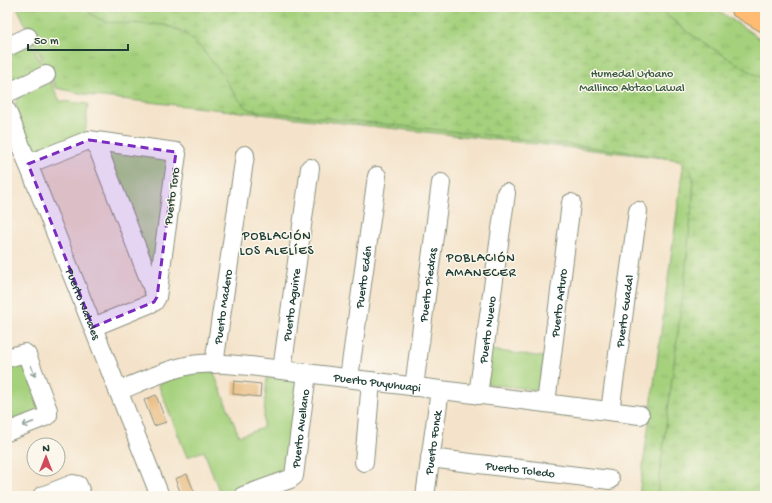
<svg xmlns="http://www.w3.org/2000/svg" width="772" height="503" viewBox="0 0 772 503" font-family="'Gochi Hand',sans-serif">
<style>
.grass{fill:url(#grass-tufts);stroke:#628758}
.wetland{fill:url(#wetland-marsh);stroke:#628758}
.green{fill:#a5d17d;stroke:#628758}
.building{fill:#e8b97d}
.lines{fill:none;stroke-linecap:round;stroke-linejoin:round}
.minor-casing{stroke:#8a907f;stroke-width:20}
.major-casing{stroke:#8a907f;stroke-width:24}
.minor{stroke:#fff;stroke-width:18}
.major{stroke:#febb71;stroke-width:22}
.oneway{stroke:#8f9e9a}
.marked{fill:#7b2cbf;fill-opacity:0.2;stroke:#7b2cbf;stroke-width:3;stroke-dasharray:8 5;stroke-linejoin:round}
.labels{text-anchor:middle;stroke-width:3;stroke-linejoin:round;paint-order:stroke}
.park-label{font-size:12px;fill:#3a5b43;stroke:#fbf7ec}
.street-label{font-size:12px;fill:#1f3d34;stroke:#fbf7ec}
.neighbourhood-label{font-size:13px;letter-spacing:1px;fill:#1f3d34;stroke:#fbf7ec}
</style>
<defs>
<pattern id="grass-tufts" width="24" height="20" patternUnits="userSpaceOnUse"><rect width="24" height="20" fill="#a5d17d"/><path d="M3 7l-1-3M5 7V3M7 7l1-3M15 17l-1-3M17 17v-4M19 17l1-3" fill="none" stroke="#8eb46d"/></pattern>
<pattern id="wetland-marsh" width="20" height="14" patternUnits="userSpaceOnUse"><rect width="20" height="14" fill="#a5d17d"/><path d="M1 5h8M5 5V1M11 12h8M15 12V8" fill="none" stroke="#8eb46d"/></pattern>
</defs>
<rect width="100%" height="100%" fill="#fbf7ec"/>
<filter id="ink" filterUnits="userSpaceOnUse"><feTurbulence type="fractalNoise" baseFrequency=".025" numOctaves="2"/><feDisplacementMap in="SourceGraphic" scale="8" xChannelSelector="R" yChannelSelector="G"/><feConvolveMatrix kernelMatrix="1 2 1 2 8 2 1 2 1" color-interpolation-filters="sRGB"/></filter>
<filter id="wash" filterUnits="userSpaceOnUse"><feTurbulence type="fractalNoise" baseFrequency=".012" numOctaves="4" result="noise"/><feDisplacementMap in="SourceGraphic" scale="16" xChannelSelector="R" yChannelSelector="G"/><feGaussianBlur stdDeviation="0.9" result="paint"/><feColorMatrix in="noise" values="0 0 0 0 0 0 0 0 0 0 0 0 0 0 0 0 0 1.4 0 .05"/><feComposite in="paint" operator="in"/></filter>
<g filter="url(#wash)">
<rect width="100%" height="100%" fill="#f4e3ca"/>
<path class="grass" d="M17 7H713L765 42V496H639L684 160 93 96 56 88Z
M32 44 43 68 7 85V56Z"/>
<path class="wetland" d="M86 7H656L693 36 765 81V496H657L684 285 693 197V179L691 170 679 160 622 151 496 136 250 110 238 99 224 77 203 50 185 33 165 25 105 22 91 14Z"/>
<path class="green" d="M50 81 60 101 88 104 85 135 34 155 16 110V102L17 98Z
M105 148 171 156 153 270Z
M490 350 544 357 539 390 487 384Z
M21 358 43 409 16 425 7 401V362Z
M213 371 239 436 263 428 267 377 295 379 298 381 286 476 230 496H221L204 451 187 457 158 384 186 373Z"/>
<g id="blocks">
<path class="building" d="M234 381 261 384 260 397 233 394Z
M156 395 166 422 154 426 144 400Z
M187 474 196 496H182L175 479Z"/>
</g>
</g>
<g filter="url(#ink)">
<use href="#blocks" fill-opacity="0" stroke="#8a907f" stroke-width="1"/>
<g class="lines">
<g class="minor-casing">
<g id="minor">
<path d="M7 47 28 37"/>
<path d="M7 93 46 75"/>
<path id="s1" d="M7 111 160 496"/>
<path d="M95 141 156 297"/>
<path d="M28 164 89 140 176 152 177 154 157 297 154 302 93 327"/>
<path d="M7 358 25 353 27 355 48 410V415L45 417 7 432"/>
<path id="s2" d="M214 364 245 155"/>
<path id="s3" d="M282 370 310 168"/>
<path id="s4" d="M349 378 377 176"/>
<path id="s5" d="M414 387 441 183"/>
<path id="s6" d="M118 391C141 382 176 365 200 364 216 362 233 365 250 366L640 415"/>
<path id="s7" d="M478 395 506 193"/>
<path id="s8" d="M546 403 571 203"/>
<path id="s9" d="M610 411 638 211"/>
<path id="s10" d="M430 458 610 480"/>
<path d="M364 462 371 381"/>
<path d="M42 496 73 484 78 485 82 496"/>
<path id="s11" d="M243 496 290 479 294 476 307 373"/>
<path id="s12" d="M425 496 440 390"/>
</g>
</g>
<g class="major-casing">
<path id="major" d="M741 7 765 21"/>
</g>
<use href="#minor" class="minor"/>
<use href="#major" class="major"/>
</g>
<defs><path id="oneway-shaft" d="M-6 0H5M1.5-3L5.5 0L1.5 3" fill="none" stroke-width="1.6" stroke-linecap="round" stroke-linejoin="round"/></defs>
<g class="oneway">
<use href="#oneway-shaft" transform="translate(33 371) rotate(69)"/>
<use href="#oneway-shaft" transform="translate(28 424) rotate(158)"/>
</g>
</g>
<path class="marked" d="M89 140 176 152 157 297 154 302 93 327 28 164Z"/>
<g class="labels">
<g class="park-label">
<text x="632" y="77">Humedal Urbano<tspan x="632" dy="14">Mallinco Abtao Lawal</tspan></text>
</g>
<g class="street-label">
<text transform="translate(171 196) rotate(-82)" y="4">Puerto Toro</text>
<text dy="4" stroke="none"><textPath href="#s4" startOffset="102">Puerto Edén</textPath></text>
<text dy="4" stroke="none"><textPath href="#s5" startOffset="103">Puerto Piedras</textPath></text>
<text dy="4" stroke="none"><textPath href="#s1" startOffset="207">Puerto Natales</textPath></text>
<text dy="4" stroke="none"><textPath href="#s8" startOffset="101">Puerto Arturo</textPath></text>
<text dy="4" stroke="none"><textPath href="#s3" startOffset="66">Puerto Aguirre</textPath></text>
<text dy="4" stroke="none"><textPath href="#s2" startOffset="58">Puerto Madero</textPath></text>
<text dy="4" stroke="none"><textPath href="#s9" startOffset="101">Puerto Guadal</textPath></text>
<text dy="4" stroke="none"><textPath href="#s7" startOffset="66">Puerto Nuevo</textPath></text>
<text dy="4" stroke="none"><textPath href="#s6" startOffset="265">Puerto Puyuhuapi</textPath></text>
<text dy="4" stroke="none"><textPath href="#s11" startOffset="103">Puerto Avellano</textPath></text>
<text dy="4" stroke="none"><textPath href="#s12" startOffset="54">Puerto Fonck</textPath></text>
<text dy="4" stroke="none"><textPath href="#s10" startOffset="91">Puerto Toledo</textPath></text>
</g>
<g class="neighbourhood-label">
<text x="277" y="239">POBLACIÓN<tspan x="277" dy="15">LOS ALELÍES</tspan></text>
<text x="481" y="261">POBLACIÓN<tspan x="481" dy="15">AMANECER</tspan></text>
</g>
</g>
<rect width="772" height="503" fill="none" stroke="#fbf7ec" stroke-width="24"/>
<g transform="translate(46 457)"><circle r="19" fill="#fbf7ec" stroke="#a3ada2"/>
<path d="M0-3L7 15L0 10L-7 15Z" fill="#d1495b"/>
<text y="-6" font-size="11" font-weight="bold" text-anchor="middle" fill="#1f3d34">N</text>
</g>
<path d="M28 44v6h100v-6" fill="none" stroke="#1f3d34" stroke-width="2"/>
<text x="34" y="44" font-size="12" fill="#1f3d34" stroke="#fbf7ec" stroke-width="3" paint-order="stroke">50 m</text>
</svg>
